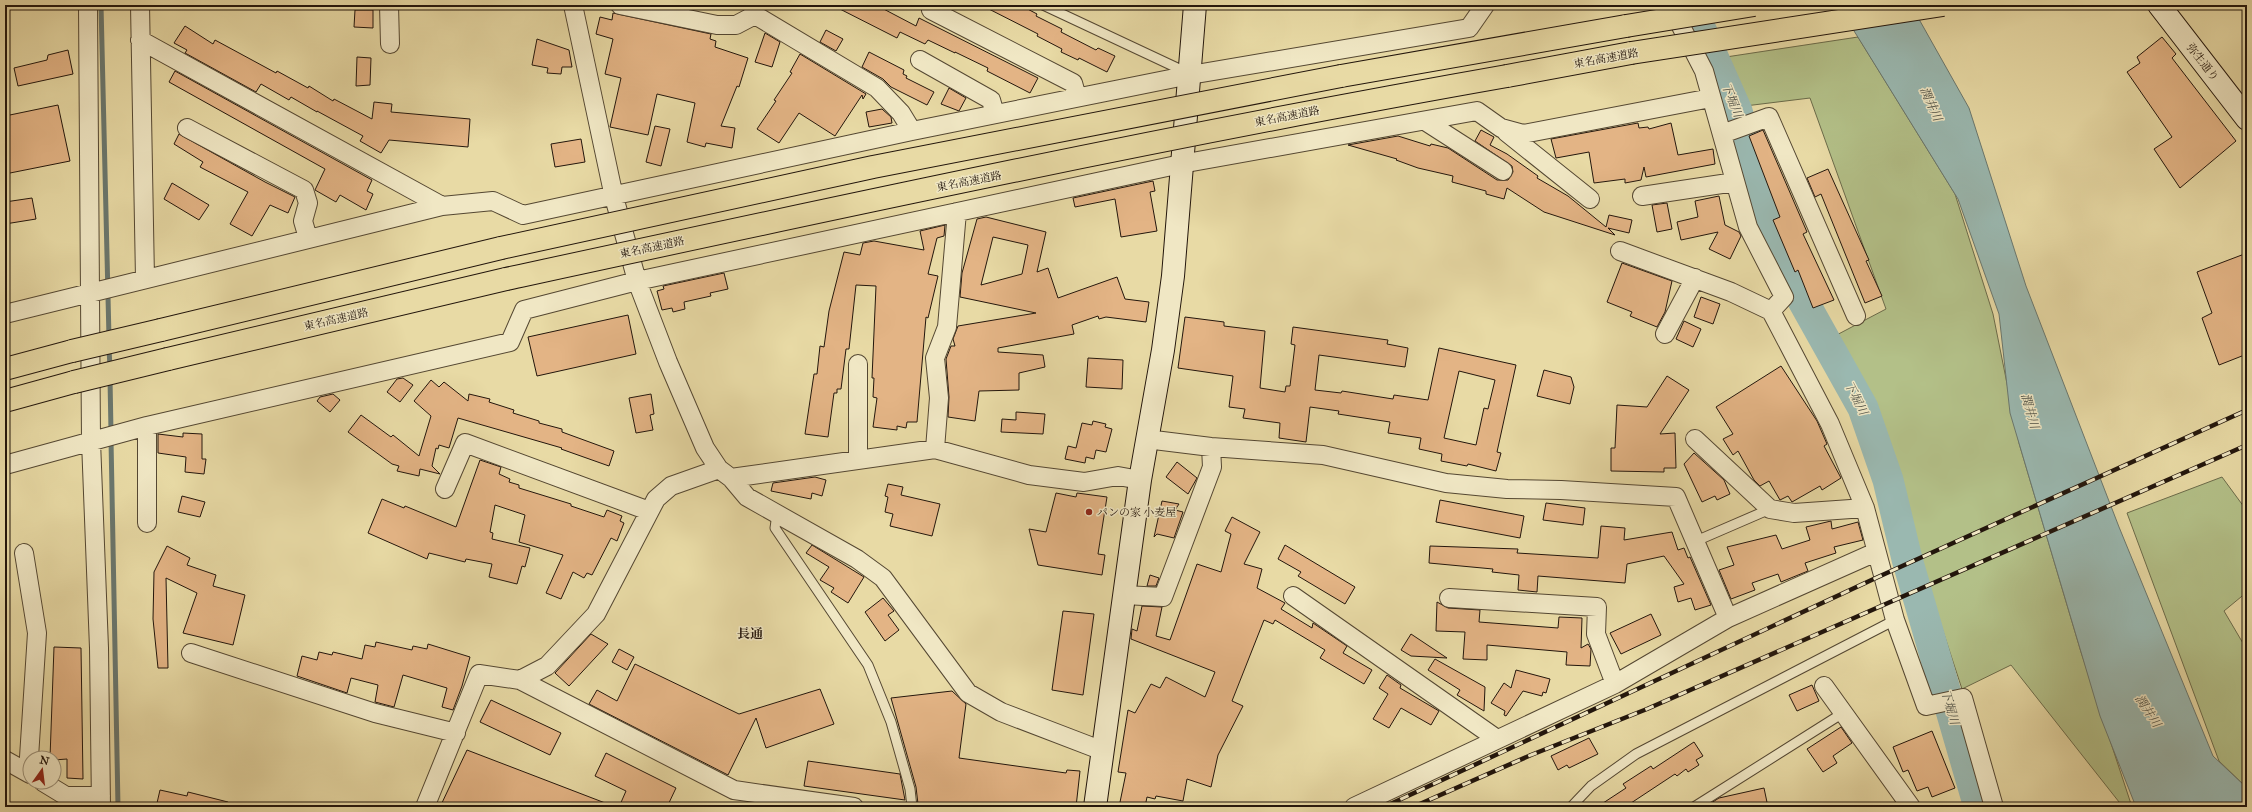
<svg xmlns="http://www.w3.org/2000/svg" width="2252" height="812" viewBox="0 0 2252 812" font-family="'IM FELL Great Primer','Noto Serif JP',serif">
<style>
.green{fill:#b3c088;stroke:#6b6b4a}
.water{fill:#9ab8b0;stroke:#6a776e}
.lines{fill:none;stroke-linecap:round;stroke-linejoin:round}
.stream{stroke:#6a776e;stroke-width:5}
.river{stroke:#9ab8b0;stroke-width:31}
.building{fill:#e3b485;stroke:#23160c;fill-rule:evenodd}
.lane-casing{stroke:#544732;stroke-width:11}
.street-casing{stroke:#544732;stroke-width:20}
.secondary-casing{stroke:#23160c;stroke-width:24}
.highway-casing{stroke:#23160c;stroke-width:24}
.lane{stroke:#f0e7c4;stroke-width:9}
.street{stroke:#f0e7c4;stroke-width:18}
.secondary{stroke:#f0e7c4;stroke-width:22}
.highway{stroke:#e8daa5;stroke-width:22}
.rail-casing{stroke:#23160c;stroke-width:4.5}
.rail{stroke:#f0e7c4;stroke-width:3;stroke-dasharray:9;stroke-linecap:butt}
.highway-bridge-casing{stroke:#23160c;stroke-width:24;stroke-linecap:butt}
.highway-bridge{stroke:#e8daa5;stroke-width:22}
.poi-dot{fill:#8f2418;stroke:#f0e7c4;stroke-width:1.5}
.labels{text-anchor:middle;stroke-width:3;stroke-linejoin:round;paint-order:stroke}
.street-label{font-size:11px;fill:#23160c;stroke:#f0e7c4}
.poi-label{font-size:11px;fill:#23160c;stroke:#f0e7c4;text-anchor:start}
.water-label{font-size:12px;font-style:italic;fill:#4d4f45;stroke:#f0e7c4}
.quarter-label{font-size:13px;font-weight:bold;fill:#23160c;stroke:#f0e7c4}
</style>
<rect width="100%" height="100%" fill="#e8daa5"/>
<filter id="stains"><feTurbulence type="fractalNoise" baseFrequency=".005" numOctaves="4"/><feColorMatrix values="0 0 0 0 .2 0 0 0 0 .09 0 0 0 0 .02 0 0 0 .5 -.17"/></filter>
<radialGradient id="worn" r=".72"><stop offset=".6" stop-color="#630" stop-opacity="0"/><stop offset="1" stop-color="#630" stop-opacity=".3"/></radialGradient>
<path class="green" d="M1858 37 1955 194 1993 314 2019 443 2081 652 2132 807H2123L2011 665 1962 689 1915 546 1875 413 1829 339 1886 309 1810 98 1745 106 1726 57Z
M2222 477 2247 511V592L2224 611 2247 650V788L2219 761 2127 513Z"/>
<path class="water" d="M1838 5H1911L1969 108 2026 286 2119 527 2213 756 2247 788V807H2136L2100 716 2010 413 1999 314 1958 199Z"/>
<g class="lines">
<path class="stream" d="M101 5 109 338
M109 348 110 368
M110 378 111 432
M111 440 118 807"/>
<path class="river" d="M1690 5 1737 111 1767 217 1797 290 1863 408 1888 480 1907 559 1979 807"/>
</g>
<path class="building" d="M832 5H876L916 26 919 18 1038 78 1030 93 987 71 988 68 955 52V53L928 40 925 44 900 32 897 38Z
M981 5H1020L1037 14 1036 16 1062 29 1061 32 1096 50 1098 48 1115 56 1107 72 1079 58 1078 60 1061 52 1062 49 1037 36 1038 34Z
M355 10H373V28L354 27Z
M613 13 711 34 710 39 716 41 715 47 748 58 739 87 737 86 721 126 735 128 732 148 706 143 705 147 687 142 695 103 657 94 648 135 610 127 621 78 605 74 613 39 596 34 600 17 612 20Z
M185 26 213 44 215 40 276 73 277 71 308 88 309 86 333 101 334 99 372 119 374 102 392 104 391 112 470 119 468 147 389 140 381 153 360 141 363 136 317 111V112L291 97 289 100 261 84 256 92 185 53 187 50 174 43Z
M826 30 843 39 836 51 820 42Z
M765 33 780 42 772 67 755 62Z
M2162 37 2176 54 2172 58 2236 141 2180 188 2154 149 2172 137 2127 72 2140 63 2137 57Z
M537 39 569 50 572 67H562L561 74 547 73 548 68 532 65Z
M68 50 73 74 18 86 14 68 47 60 48 55Z
M869 52 904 70 903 74 907 76 906 78 934 92 927 105 891 87 883 79 862 67Z
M800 54 866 94 863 99 862 95 835 136 799 113 779 143 757 129 776 101 774 100 792 73 790 72Z
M357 57 371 58 370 85 356 86Z
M175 71 372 180 367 191 373 194 366 210 340 195 336 202 315 190 325 169 169 82Z
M949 88 966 98 959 111 941 104Z
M58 105 70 161 5 174V116Z
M882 109 891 117 892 123 869 127 866 112Z
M1638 123 1639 128 1648 127 1649 129 1671 123 1678 155 1713 149 1715 164 1646 177 1644 167 1641 180 1625 183V179L1594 183 1589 152 1556 158 1551 139Z
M655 126 670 129 661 166 646 162Z
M1481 130 1494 137 1490 145 1507 154 1538 176 1537 178 1568 196 1606 227 1609 215 1632 220 1629 233 1608 228 1615 235 1544 212 1507 188 1504 199 1486 194V191L1452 182 1453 176 1418 168 1396 160 1397 159 1348 145 1398 136 1430 146 1431 144 1448 148 1497 180H1508L1513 172 1512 166 1475 141Z
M1763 130 1807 232 1803 234 1834 300 1813 308 1798 270 1795 272 1773 220 1780 217 1749 136Z
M179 134 265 182 295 197 288 213 270 205 252 236 230 224 248 192 200 167 203 162 174 144Z
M581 139 585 162 555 167 551 144Z
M1828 169 1869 260 1866 261 1882 296 1865 303 1821 194 1815 197 1807 178Z
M1153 181 1155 191 1150 192 1157 231 1121 237 1115 199 1075 207 1073 198Z
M172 183 209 205 199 220 164 199Z
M1719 196 1725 225 1739 232 1741 236 1730 259 1709 249 1718 232 1681 240 1677 222 1698 217 1695 201Z
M32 198 36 219 5 224V202Z
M1667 203 1672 229 1657 232 1652 205Z
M986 217 1046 232 1037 272 1048 268 1058 298 1117 277 1125 299 1149 302 1146 322 1106 317 1099 319 1098 316 1072 325 1074 334 998 348V352L1043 355 1045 367 1019 373V390L979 391 975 421 948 417 949 397 946 359 951 346H955L953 339 958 326 1036 313 960 297 962 273 977 219ZM993 237 1028 245 1022 274 981 285Z
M945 225 944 236 937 238 928 274 938 276 928 318 926 317 917 422H907L906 428 897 426V430L873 427 877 398 873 397 874 378H872L876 286 856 285 849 349H846L841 389H837V393H834L828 437 805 434 814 374H817L820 346 824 347 829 311 844 252 860 255 863 243 874 241 924 250 920 231Z
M2247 253V354L2219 365 2202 318 2212 313 2197 272Z
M1622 263 1672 281 1665 312 1657 327 1630 316 1632 312 1607 302Z
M724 273 728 289 710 293 711 296 684 302 685 309 673 312 672 308 662 310 657 291 664 289 663 286Z
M1701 297 1720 304 1713 324 1694 317Z
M628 315 636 354 537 376 528 337Z
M1185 317 1224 322V326L1265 331 1260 388 1285 392 1286 386H1290L1295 345 1291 344 1293 327 1388 340 1387 344 1408 348 1405 367 1319 355 1315 390 1341 393 1342 391 1393 399 1394 395 1428 400 1439 348 1516 365 1497 452 1501 453 1496 471 1468 464 1467 466 1441 461 1442 454 1419 449 1421 438 1388 433 1390 422 1338 414 1339 411 1310 407 1306 442 1279 438 1280 423 1243 418 1245 409 1229 407 1233 376 1178 368ZM1459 371 1495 380 1488 409 1484 408 1476 445 1444 438Z
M1684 321 1701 329 1693 347 1676 339Z
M1088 358 1123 360 1122 389 1086 387Z
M1781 366 1817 421 1827 444 1824 446 1841 478 1822 490 1820 486 1792 502 1788 496 1780 500 1769 481 1760 486 1754 480 1738 451 1733 455 1723 439 1733 434 1716 407Z
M1544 370 1571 377 1574 387 1570 404 1537 396Z
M1667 376 1689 390 1660 434 1675 433 1676 468H1664V472L1611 471V448H1615L1617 405 1647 407Z
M403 378 413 385 400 402 387 392 397 379Z
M431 380 439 387 444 382 468 401 469 394 490 399 489 402 514 410 513 413 539 421V423L562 429V432L614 451 609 466 561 449 562 448 458 418 449 448 439 445 438 449 436 448 432 466 440 474 420 469 419 476 397 471 399 466 392 464 348 432 361 415 391 437 393 435 419 456 431 416 414 401Z
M333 394 340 400 330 412 317 401 320 397Z
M651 394 654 414 650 415 653 430 636 433 629 398Z
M1016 412 1045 414 1043 434 1001 432 1002 419 1016 420Z
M1093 421 1106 424 1105 427 1112 429 1106 452 1096 450 1094 459 1086 457 1085 463 1065 459 1068 446 1076 448 1082 423 1092 425Z
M183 433 202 434V459H206L204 474 185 472 186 457 158 453V434L183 437Z
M1694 453 1724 480 1730 494 1717 500 1715 496 1702 502 1684 464Z
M480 460 501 467 499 474 510 479 509 482 519 485V488L571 504V506L604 517 607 510 622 516 620 521 624 523 617 541 611 538 592 575 587 573 584 578 573 572 561 599 546 593 563 555 519 542 525 515 495 505 490 532 493 533 492 539 530 548 525 567 522 566 517 584 489 577 492 564 466 559 465 562 429 553 427 559 368 533 382 499 404 508 405 506 456 527Z
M1177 462 1197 478 1188 494 1166 477Z
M815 477 826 480 822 496 812 493 811 499 771 491 773 483Z
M888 484 903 487 901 495 940 504 932 536 890 526 893 514 885 512 888 497 885 496Z
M1056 493 1076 497 1077 493 1107 497 1098 554 1105 555 1102 575 1038 565 1029 529 1046 532Z
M182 496 205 502 200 517 178 512Z
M1440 500 1524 516 1520 538 1436 522Z
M1162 501 1179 504 1175 510 1183 512 1174 538 1157 534 1154 537Z
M1546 503 1585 508 1583 525 1543 520Z
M1232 517 1260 532 1244 564 1262 569 1257 588 1285 603 1281 609 1312 628 1313 623 1347 646 1343 653 1372 670 1364 684 1320 658 1325 650 1275 620 1273 624 1264 620 1232 701 1243 706 1218 755 1211 787 1187 779 1183 801 1156 796 1155 799 1147 797 1145 807H1119L1126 773 1118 772 1128 710 1135 713 1151 684 1160 688 1166 677 1205 697 1215 672 1131 639 1132 629 1137 631 1142 606 1162 607 1156 636 1170 640 1197 564 1221 572 1231 534 1225 531Z
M1831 521 1832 529 1858 522 1863 540 1834 547 1836 553 1805 563 1808 571 1781 582 1778 574 1752 583 1755 590 1731 599 1719 570 1734 565 1727 547 1776 535 1782 549 1810 540 1806 527Z
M1601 526 1625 528 1624 540 1672 532 1678 550 1684 548 1688 558 1690 557 1711 605 1695 610 1691 598 1678 602 1674 587 1684 584 1664 556 1627 564 1625 583 1538 576 1537 592 1518 590 1519 575 1492 572 1493 569 1429 563 1430 546 1518 549 1517 553 1598 558Z
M812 545 864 577 848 603 831 592 834 588 820 580 829 567 806 553Z
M1285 545 1355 587 1345 604 1298 576 1301 572 1278 559Z
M167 546 190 558 187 565 216 575 213 586 245 595 233 645 183 633 197 593 166 578 168 668H158L153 619 154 572Z
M1150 575 1159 578 1156 586H1147Z
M883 598 894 611 888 615 899 630 885 641 865 612Z
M1437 602 1448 608 1480 610 1479 622 1558 628 1559 617 1582 618 1581 648 1588 644 1591 649 1590 666 1566 665 1567 652 1487 645V660L1463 659 1465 632 1436 631Z
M1063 611 1094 614 1083 695 1052 690Z
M1651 614 1661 635 1621 654 1610 633Z
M591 634 608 644 569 686 555 673Z
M1411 634 1447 658 1411 656 1401 650Z
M376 642 412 650 413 646 427 649 428 644 470 657 462 686 453 710 442 707 447 688 403 675 394 707 375 702 378 685 351 678 347 693 297 676 302 656 317 660 319 652 332 655 333 652 362 659 365 645 375 647Z
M54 647 81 648 83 779 67 778V759L54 760V758H50Z
M619 649 634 657 627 670 612 662Z
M1435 659 1485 687 1484 711 1457 695 1460 690 1428 670Z
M635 664 739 714 820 689 834 724 766 748 756 718 728 775 589 704 597 690 617 701Z
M1516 670 1550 679 1546 693 1543 692 1542 696 1523 691 1506 716 1504 715 1505 711 1491 703 1504 683 1511 688Z
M1387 675 1401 685 1400 688 1439 711 1431 725 1401 708 1389 728 1373 719 1388 694 1379 688Z
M1812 685 1819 701 1797 711 1789 695Z
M952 691 966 704 959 758 1066 773 1067 770 1080 771 1076 807H948L918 804 916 787 891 698Z
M491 700 561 733 550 755 480 722Z
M1841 727 1852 743 1833 756 1837 763 1823 772 1807 749Z
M1932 731 1955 788 1932 797 1928 787 1917 791 1908 770 1903 772 1893 747Z
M1589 738 1598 754 1569 768 1567 765 1558 770 1551 756Z
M1694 742 1703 756 1696 760 1699 765 1688 772 1686 769 1677 776 1675 774 1625 807H1597L1626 788 1623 784 1651 766 1653 769Z
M467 750 613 806V807H440Z
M606 753 676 788 667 807H619L626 791 595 776Z
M808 761 900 774 905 800 804 786Z
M1764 788 1768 807H1705L1719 798Z
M160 790 187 796 188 792 228 802 227 807H161V804L157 803Z"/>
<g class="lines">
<g class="lane-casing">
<path id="lane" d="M1043 5 1188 73
M777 514 775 528 868 665 891 722 910 789 912 807
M1696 541 1770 509
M1571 807 1591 786 1636 754 1895 620
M1694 807 1843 713"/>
</g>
<g class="street-casing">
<path id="street" d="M88 5 91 441 99 648 101 807
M140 5 145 279
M389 5 390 44
M573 5 614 197 637 281 668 362 705 448 719 469 731 478 747 497 857 559 883 578 968 693 1001 712 1103 751
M620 5 717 25H736L755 15
M752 5 755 15 877 88 901 113 912 131
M1670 5 1704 71 1748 227 1784 297 1771 311
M931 10 1073 83 1077 97
M140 40 442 206
M920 60 991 100 995 114
M1425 121 1503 171
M187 128 304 190 308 203 303 221 308 238
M1506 132 1590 199
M1722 134 1769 117 1856 316
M1642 196 1735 182
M1620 251 1731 292 1771 311 1830 424 1865 508 1895 620 1926 706 1963 698 1994 807
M5 314 442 206 493 201 523 215 912 131 1190 75 1469 28 1485 5
M1665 334 1695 278
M858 364V460
M147 426V523
M1146 439 1211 447 1323 455 1446 483 1507 489 1561 490 1676 497 1728 618
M1695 439 1770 509 1794 513 1865 508
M935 449 939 398 935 358 947 327 957 212
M5 465 147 426 510 342 524 310 637 281 1181 164 1477 111 1501 128 1523 134 1711 98
M731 478 935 449 1029 475 1084 482 1118 476 1140 480
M445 489 465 443 649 511
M24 553 37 633 28 773
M1124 595 1163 597 1212 467 1211 447
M1293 596 1497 739
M1449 598 1597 607 1596 634 1615 684
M191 653 375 713 456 733
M520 680 734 790 854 807
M1824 686 1911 807
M5 760 30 774
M43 782 66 796H101
M425 807 479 674 520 680 547 666 596 614 656 499 671 486 719 469
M1354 807 1615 684 1728 618 1876 552"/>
</g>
<g class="secondary-casing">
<path id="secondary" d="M2159 5 2247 119
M1095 807 1140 480 1163 350 1173 276 1195 5"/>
</g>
<g class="highway-casing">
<path id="highway" d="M1341 76 1626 26
M1507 76 1631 53
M161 330 501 248
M168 359 506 279
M5 369 72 351
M5 401 74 382"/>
</g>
<use href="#lane" class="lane"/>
<use href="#street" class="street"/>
<use href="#secondary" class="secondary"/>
<use href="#highway" class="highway"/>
<g class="rail-casing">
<path id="rail" d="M1384 807 1878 577 2247 410
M1413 807 1531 755 1647 709 2247 445"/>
</g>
<use href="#rail" class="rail"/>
<g class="highway-bridge-casing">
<path id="highway-bridge" d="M1626 26 1754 5
M1631 53 1943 5
M501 248 873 167 1341 76
M506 279C839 207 1171 135 1507 76
M72 351 161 330
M74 382 168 359"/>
</g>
<use href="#highway-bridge" class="highway-bridge"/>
</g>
<circle class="poi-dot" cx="1089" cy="512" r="4"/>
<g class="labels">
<g class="street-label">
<text transform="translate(1606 58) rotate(-10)" y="4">東名高速道路</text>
<text transform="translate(2203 62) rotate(52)" y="4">弥生通り</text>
<text transform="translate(1287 116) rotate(-11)" y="4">東名高速道路</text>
<text transform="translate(969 181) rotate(-11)" y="4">東名高速道路</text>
<text transform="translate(652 247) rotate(-12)" y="4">東名高速道路</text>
<text transform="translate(336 319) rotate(-13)" y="4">東名高速道路</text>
</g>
<g class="poi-label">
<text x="1097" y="516">パンの家 小麦屋</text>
</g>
<g class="water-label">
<text transform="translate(1732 100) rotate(68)" y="4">下堀川</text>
<text transform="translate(1931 104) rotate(66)" y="4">潤井川</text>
<text transform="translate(1856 398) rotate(63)" y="4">下堀川</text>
<text transform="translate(2030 411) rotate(74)" y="4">潤井川</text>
<text transform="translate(1950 707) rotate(74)" y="4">下堀川</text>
<text transform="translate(2148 711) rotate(57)" y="4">潤井川</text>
</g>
<g class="quarter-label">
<text x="750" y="638">長通</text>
</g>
</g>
<rect width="2252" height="812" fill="none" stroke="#e8daa5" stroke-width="20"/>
<rect x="6" y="6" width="2240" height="800" fill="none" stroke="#23160c" stroke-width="2"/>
<rect x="10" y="10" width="2232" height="792" fill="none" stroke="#23160c"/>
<g transform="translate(42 770) rotate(14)"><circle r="19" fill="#f0e7c4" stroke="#9e937a"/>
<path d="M0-3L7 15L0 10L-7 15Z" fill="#8f2418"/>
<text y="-6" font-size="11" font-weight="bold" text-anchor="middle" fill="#23160c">N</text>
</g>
<rect width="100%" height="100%" filter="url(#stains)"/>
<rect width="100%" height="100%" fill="url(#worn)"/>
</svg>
